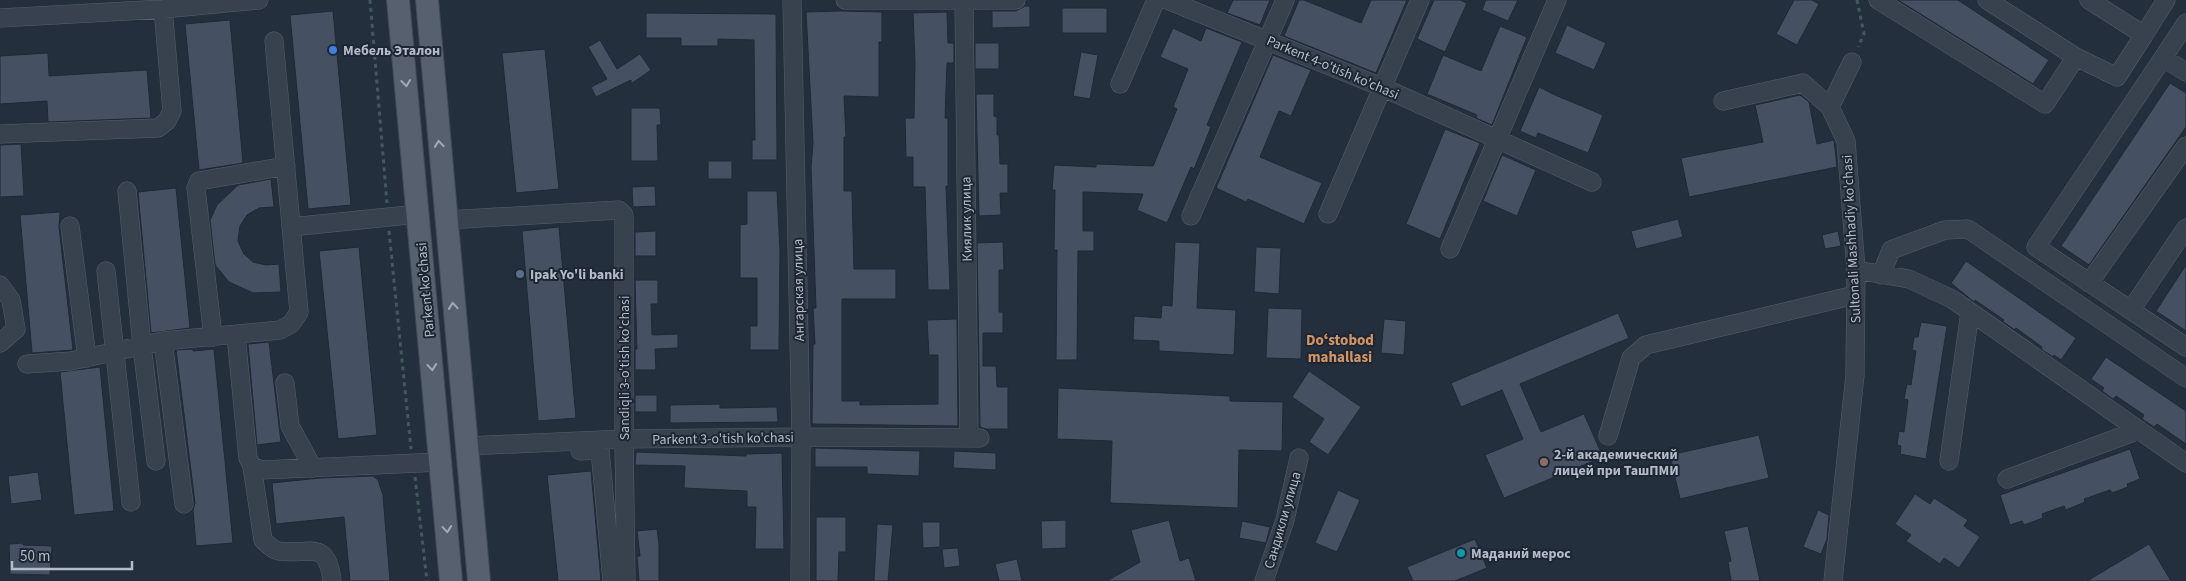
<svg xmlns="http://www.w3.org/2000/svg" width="2186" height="581" viewBox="0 0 2186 581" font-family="'Source Sans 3',sans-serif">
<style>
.building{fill:#455162;stroke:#1f2835}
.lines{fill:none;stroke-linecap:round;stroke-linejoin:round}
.minor-casing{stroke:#565f6c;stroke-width:19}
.major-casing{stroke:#414a57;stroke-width:24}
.path{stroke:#44595c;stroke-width:3;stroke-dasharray:4 4;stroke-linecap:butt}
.minor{stroke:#38414e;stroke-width:18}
.major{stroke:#56606e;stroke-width:22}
.oneway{stroke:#a1aab7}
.shop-dot{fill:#3f7fe0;stroke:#1d2633;stroke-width:2}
.service-dot{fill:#5c6f8a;stroke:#1d2633;stroke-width:2}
.education-dot{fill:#8d6e63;stroke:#1d2633;stroke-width:2}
.culture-dot{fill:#0f9aa8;stroke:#1d2633;stroke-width:2}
.labels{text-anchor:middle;stroke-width:4;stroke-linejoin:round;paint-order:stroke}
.poi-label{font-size:14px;font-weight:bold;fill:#b4bcc9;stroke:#1d2633;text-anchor:start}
.street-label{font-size:14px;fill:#b4bcc9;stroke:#1d2633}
.neighbourhood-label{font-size:15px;font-weight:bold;fill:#d59563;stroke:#1d2633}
</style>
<rect width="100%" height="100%" fill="#242f3e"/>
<path class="building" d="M1233 0H1270L1260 25 1227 13Z
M1299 0H1304L1361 23 1371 0H1407L1376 73 1284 36Z
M1434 0H1460L1467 3 1445 52 1417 39Z
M1486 0H1518L1508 21 1482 10Z
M1794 0H1812L1819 4 1797 45 1776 34Z
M1898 0H1958L2049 60 2033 84Z
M1025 6H1030V27L992 28V11H1016Z
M1062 8H1107V33H1062Z
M333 11 351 205 308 209 290 15Z
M840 11 882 12V42H879V97L844 96 846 137H844V191H852L854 269H896V299H842V401H860V405L938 404V355H929L927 320 957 319 958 426 812 424 813 344H815L813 308H816L811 167 813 143 806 12Z
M947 12 948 43H954V63H947L945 118H948V186H946L950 290H928L925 187H913V157H906L905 118H914L915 63 913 13Z
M646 13 776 14 777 160H752V140H755L754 40 718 39V46H681V38H646Z
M230 20 243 163 199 170 185 24Z
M1567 25 1606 43 1594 70 1555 53Z
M1500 26 1527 37 1492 125 1476 118 1477 115 1427 94 1443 55 1481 71Z
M1173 28 1201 41 1206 28 1242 42 1207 125 1211 127 1194 169 1191 167 1167 223 1137 210 1143 194 1083 192V231H1094V251H1078L1077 360H1056L1057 250H1054L1055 190H1052L1054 165 1096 167V164L1153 166 1177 109 1173 107 1188 69 1160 57Z
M600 40 617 69 640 54 651 70 631 84V80L596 97 591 87 607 79 588 47Z
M975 43H999V69H975Z
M545 49 559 189 516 193 502 53Z
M1081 52 1098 55 1090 99 1073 96Z
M48 53 49 76 147 70 151 118 48 122 47 101 0 104V56Z
M1273 55 1311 70 1291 116 1279 111 1260 157 1322 183 1304 224 1248 199 1246 202 1216 188Z
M2170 83 2186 93V127L2089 265 2061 246Z
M1539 87 1555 95 1603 115 1588 153 1538 133 1536 138 1520 131Z
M976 94H994V116L997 117V135H999L1000 164H1008V193H1000L1001 215 979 216Z
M1800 95 1809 102 1817 144 1834 140 1837 167 1689 197 1681 158 1763 142 1755 105Z
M631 108H660L661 125H657L658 161H631Z
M1445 129 1480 143 1440 239 1406 224Z
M21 144 24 196 0 197V145Z
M1502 155 1536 170 1517 216 1483 201Z
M708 161H732V179H708Z
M271 179 274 207 259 208 247 215 240 226 238 241 244 254 253 262 266 265 279 264 281 292 253 293 229 282 215 265 210 220 217 205 238 185Z
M655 186 656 206 633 207 632 187Z
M176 188 190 328 151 333 138 192Z
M747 191H777L780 251 779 350H750V326H757V278H740V225L747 224Z
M60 212 59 227 73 350 32 353 20 215Z
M1678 219 1683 237 1636 249 1631 231Z
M559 227 576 418 538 421 522 231Z
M656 231V256H635V232Z
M1838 231 1841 246 1825 249 1822 235Z
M1003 242 1004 270H999V312H1003V333H983V366H996L997 387H1008V429H986L980 427 977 243Z
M1175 242 1200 243 1197 308 1236 310 1234 355 1159 351V341L1133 340 1134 316 1161 318 1162 305 1172 306Z
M359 247 377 435 338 439 319 251Z
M1256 247 1281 248 1279 294 1254 292Z
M1966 261 2076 338 2061 360 2054 355 2053 357 2041 349 2042 347 2016 328 2015 330 2002 321 2004 320 1975 300 1974 302 1951 283Z
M2186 265V331L2156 311Z
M635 280H658V304H651L652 335 678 334V348L655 349 656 370H635V349H637Z
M1268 308 1302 309 1301 359 1266 358Z
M1618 313 1629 338 1520 384 1541 432 1584 414 1603 457 1504 498 1485 455 1523 439 1502 390 1461 407 1451 383Z
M1384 319 1406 321 1404 355 1381 353Z
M1921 322 1947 326 1926 459 1900 454 1901 446 1897 445 1899 431 1904 432 1908 400 1904 399 1907 384 1911 385 1916 351 1912 350 1914 337H1918Z
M269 342 281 442 257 445 248 344Z
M193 349V351L214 349 233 543 196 546 193 510 195 503 176 350Z
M2106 357 2186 411V444L2157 424 2154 427 2142 419 2144 415 2116 396 2113 399 2102 391 2104 388 2091 379Z
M100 367 114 511 74 515 60 372Z
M1309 371 1361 407 1328 455 1309 442 1324 419 1292 397Z
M1058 388 1230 396V401L1283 402 1282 451 1239 450 1238 508 1110 503 1112 441 1057 439Z
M635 395H657V412H635Z
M720 404V408L777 407 778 422 670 423V405Z
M1759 435 1769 478 1680 499 1670 455Z
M815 448 920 451 919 476 867 474V467H815Z
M2130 449 2140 479 2127 484 2128 487 2112 493 2110 490 2084 499 2085 502 2066 510 2064 506 2042 514 2043 518 2024 525 2022 521 2010 525 2000 495Z
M954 451 996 453V470L953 468Z
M636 452 746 456V454L782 453 784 549H755L756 507H747V491L684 488 685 466 635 465Z
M591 471 601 581H558L547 475Z
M38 472 42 500 11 504 8 476Z
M373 476 378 480 383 495 390 581H350L344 517 276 524 272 483 320 478Z
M1338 490 1360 500 1337 552 1315 543Z
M1915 494 1930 504 1934 498 1968 520 1964 526 1980 537 1959 568 1944 558 1940 564 1906 541 1911 535 1895 524Z
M1818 510 1829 515 1827 539 1821 554 1803 547Z
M816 517H846V552H839L838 581H816Z
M1066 520V548L1042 549 1041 521Z
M1169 520 1180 561 1189 558 1196 581H1107L1140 562 1131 530Z
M1242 521 1270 527 1266 543 1239 538Z
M922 522H940V547L923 548Z
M877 524 893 525 888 581H874Z
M1748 526 1760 581H1731L1728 562 1731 561 1724 531Z
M657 529 659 544V581H639L637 556H640L637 531Z
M1475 539 1487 568 1455 581H1413L1407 567Z
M23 543V545L52 546 50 575 10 574 9 544Z
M2149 544 2171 581H2087Z
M958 548 960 566 944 568 942 549Z
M1017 559 1022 581H999L995 564Z"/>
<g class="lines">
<g class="minor-casing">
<path id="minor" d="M792 0 801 437 800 581
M845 0H1016
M1167 0 1384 88 1592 182
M1878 0 2045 104 2076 57 2117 77 2144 35
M1987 0 2076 57
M2089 0 2144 35 2166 0
M964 1 969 437
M0 18 163 9 259 0
M2186 23 2163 58 2186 72
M2163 58 2036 247 2186 347
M1120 84 1156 0
M1723 101 1803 83 1830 107 1846 141 1856 270 1855 375 1833 581
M1830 107 1852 62
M0 134 158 128 167 121 172 111 163 9
M127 191 142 346 156 461
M1328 214 1420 0
M1191 216 1285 0
M446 220 619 210 624 215V439L626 581
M70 226 87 358
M291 227 418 214
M1450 249 1557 0
M1856 270 1909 279 1952 299 2186 463
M106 271 131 502
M1881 275 1891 250 1945 230 1968 229 2186 378
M2089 283 2186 146
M0 285 11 300 16 329 0 343
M2131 310 2186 228
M236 335 248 458 252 466 261 470 441 462
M213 337 196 188 199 181 286 166
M163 341 184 504
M27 364 71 361 163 341 280 330 291 324 299 312 274 41
M285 383 290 426 313 468
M1608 436 1631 358 1646 345 1855 295
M466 446 624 439 801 437 980 438
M580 451 600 450 612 581
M1949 461 1970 312
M252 466 263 540C268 544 272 550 279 551 308 556 327 537 332 581
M2007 479 2139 430
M1264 581 1285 520 1299 458"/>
</g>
<g class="major-casing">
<path id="major" d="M398 0 451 581
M427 0 479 581"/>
</g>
<path class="path" d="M370 0 387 203
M1857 0 1864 34 1858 47
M389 231 411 449
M415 477 427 581"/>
<use href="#minor" class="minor"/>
<use href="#major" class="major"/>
</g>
<defs><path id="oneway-chevron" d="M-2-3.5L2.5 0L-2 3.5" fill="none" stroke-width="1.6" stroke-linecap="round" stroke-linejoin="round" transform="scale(1.25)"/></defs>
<g class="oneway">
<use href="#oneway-chevron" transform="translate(406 83) rotate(84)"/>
<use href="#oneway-chevron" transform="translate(439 144) rotate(-95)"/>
<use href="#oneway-chevron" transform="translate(453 306) rotate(-95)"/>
<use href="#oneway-chevron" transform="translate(432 367) rotate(85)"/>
<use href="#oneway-chevron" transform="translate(447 529) rotate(85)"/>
</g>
<circle class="shop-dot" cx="333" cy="50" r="5"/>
<circle class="service-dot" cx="520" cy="274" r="5"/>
<circle class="education-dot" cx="1544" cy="462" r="5"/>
<circle class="culture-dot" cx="1461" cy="553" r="5"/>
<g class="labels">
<g class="poi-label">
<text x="343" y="55">Мебель Эталон</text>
<text x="530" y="279">Ipak Yo'li banki</text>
<text x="1554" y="459">2-й академический<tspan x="1554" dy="16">лицей при ТашПМИ</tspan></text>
<text x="1471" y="558">Маданий мерос</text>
</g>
<g class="street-label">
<text transform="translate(1333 67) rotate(23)" y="5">Parkent 4-o'tish ko'chasi</text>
<text transform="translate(966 219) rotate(-91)" y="5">Киялик улица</text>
<text transform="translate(1851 239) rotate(-93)" y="5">Sultonali Mashhadiy ko'chasi</text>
<text transform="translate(425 290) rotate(-95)" y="5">Parkent ko'chasi</text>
<text transform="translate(798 290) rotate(-91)" y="5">Ангарская улица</text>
<text transform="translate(624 368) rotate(-90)" y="5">Sandiqli 3-o'tish ko'chasi</text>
<text transform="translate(723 438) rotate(-1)" y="5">Parkent 3-o'tish ko'chasi</text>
<text transform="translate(1282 520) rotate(-74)" y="5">Сандикли улица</text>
</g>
<g class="neighbourhood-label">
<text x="1340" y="345">Doʻstobod<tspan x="1340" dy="17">mahallasi</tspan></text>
</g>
</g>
<path d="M12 561v8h120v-8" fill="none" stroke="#b4bcc9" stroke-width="2.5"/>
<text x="20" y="561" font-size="15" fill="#b4bcc9" stroke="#1d2633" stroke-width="4" paint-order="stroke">50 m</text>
</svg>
